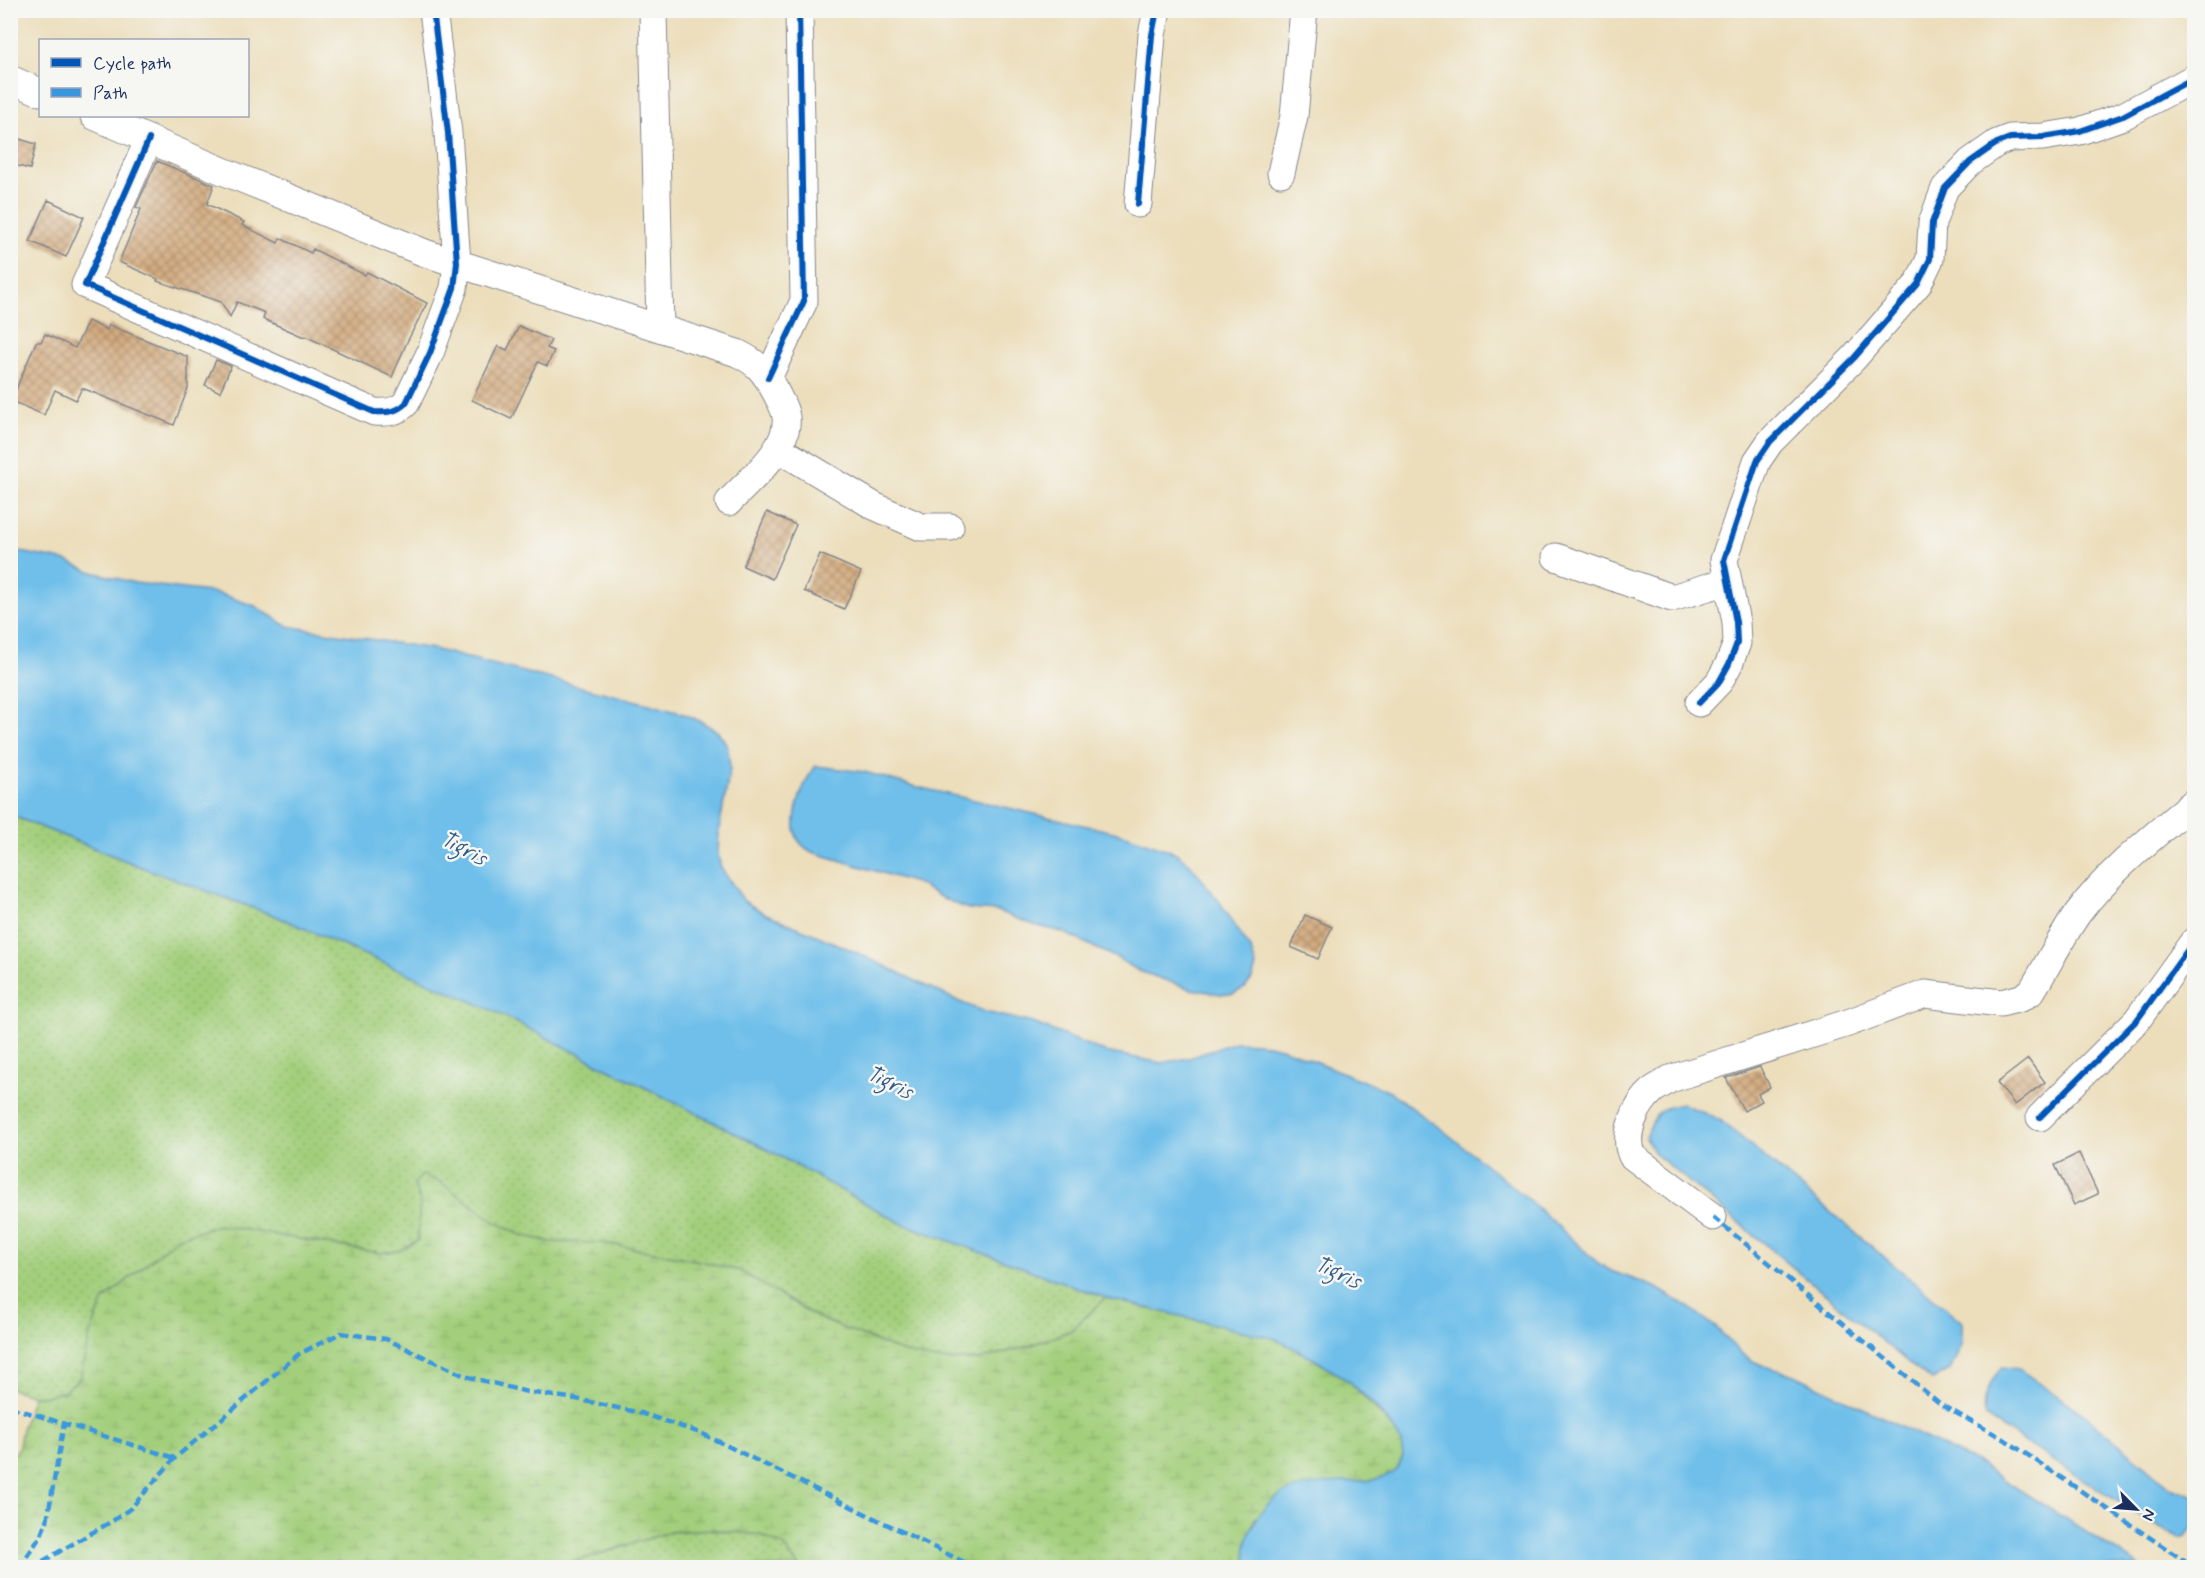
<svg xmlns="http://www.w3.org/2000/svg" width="2205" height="1578" viewBox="0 0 2205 1578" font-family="Mynerve,sans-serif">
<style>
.grass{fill:url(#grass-dots);stroke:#5f7f6c;stroke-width:1.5}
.wetland{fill:url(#wetland-marsh);stroke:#5f7f6c;stroke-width:1.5}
.water{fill:#6fbfea;stroke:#4577a4;stroke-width:1.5}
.building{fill:url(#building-cross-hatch)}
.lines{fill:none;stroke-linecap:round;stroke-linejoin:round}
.minor-casing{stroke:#84868c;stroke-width:29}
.minor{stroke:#fff;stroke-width:27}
.quiet{stroke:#3a97de;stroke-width:4.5;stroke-dasharray:9 4.5;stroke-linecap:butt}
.cycleway-casing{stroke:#f6f6f2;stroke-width:10}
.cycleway{stroke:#0057b8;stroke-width:6}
.labels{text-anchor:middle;stroke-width:5;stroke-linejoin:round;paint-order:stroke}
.water-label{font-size:21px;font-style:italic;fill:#345a88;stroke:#f6f6f2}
</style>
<defs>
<pattern id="grass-dots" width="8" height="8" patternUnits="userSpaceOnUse" patternTransform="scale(1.5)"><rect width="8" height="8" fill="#a3cf7b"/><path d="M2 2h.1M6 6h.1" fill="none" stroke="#8cb26d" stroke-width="1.8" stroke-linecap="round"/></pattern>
<pattern id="wetland-marsh" width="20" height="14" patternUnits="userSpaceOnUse" patternTransform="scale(1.5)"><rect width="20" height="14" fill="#a3cf7b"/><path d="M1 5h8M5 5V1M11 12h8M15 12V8" fill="none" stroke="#8cb26d"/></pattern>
<pattern id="building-cross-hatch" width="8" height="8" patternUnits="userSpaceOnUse" patternTransform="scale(1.5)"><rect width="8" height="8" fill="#d3ab7f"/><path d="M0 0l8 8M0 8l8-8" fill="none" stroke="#aa8c6b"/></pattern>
</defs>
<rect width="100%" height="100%" fill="#f6f6f2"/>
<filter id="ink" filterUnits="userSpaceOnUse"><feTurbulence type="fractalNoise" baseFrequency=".0167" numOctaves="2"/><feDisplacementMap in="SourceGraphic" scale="12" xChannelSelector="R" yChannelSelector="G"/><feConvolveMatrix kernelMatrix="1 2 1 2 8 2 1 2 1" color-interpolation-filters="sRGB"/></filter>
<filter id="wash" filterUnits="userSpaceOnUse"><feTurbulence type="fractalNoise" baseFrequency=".008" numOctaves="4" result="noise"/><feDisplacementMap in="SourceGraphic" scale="24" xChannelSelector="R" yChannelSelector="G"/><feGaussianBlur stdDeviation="1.35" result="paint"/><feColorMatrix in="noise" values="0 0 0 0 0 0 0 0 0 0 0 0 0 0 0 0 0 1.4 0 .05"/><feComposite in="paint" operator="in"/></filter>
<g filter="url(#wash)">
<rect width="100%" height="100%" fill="#ecdebb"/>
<path class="grass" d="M10 815 144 868 278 917 494 1011 761 1146 901 1223 1106 1298 1070 1331 1032 1345 978 1360H935L902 1352 816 1317 740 1271 700 1261 605 1243 550 1242 521 1235 495 1222 440 1182 414 1184 420 1201 418 1240 399 1251 379 1253 218 1225 177 1238 104 1300 90 1334 80 1378 63 1392 45 1396H33L11 1389Z
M709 1529 760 1535 785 1546 799 1567 557 1568 669 1532Z"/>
<path class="wetland" d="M422 1175 440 1182 495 1222 521 1235 550 1242 605 1243 700 1261 740 1271 816 1317 902 1352 935 1360H978L1032 1345 1070 1331 1106 1298 1276 1339 1314 1359 1350 1382 1393 1428 1401 1443 1403 1456 1397 1470 1390 1475 1377 1480 1314 1485 1255 1518C1250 1533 1241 1551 1248 1568L799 1567 784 1546 760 1535 709 1529 669 1532 557 1567H11L10 1457 18 1450 23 1424 33 1396H45L63 1392 80 1378 90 1334 104 1300 177 1238 218 1225 379 1253 399 1251 418 1240 420 1201 414 1184Z"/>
<path class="water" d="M11 550 67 561 89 571 135 583 217 593 255 606 287 626 433 649 649 704 684 714 702 722 717 731 724 740 728 748 730 769 719 829 718 855 721 868 744 901 764 913 851 950 960 1002 985 1012 1033 1023 1105 1052 1162 1063 1193 1057 1235 1042 1259 1043 1285 1049 1390 1092 1444 1131 1528 1199 1598 1263 1611 1271 1655 1287 1690 1308 1718 1329 1739 1352 1753 1361 1764 1366 1795 1375 1979 1464 2141 1567H1248C1243 1556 1246 1543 1250 1532 1266 1489 1304 1484 1344 1482 1364 1481 1380 1482 1397 1470L1403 1456 1401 1443 1393 1428 1376 1407 1350 1382 1314 1359 1276 1339 1106 1298 901 1223 761 1146 494 1011 278 917 144 868 11 815Z
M816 766 865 772 913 786 1126 835 1176 853 1190 864 1219 901 1251 950 1256 966 1252 979 1245 988 1233 994H1220L1191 989 1139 971 1119 959 1062 932 1034 925 997 911 968 909 940 897 919 884 812 852C805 848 798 843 796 835 791 816 803 781 816 766Z
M1683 1104 1720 1120 1962 1322V1345L1950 1370 1932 1380 1916 1369 1653 1152 1646 1137C1654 1115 1658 1107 1683 1104Z
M2002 1367 2019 1369 2086 1416 2168 1486 2194 1496V1525L2186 1536 2180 1538 2160 1528 1985 1417C1982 1398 1989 1382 2002 1367Z"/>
<g id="blocks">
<path class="building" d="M16 138 36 144 30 169 10 164Z
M157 161 214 185 207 204 244 222 242 225 278 243 280 238 311 253 313 249 365 275 367 272 427 303 407 342 392 377 305 336 304 337 263 319 265 313 237 302 230 317 221 302 157 281 158 279 119 262 141 209 136 207Z
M48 200 84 217 66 257 30 241Z
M88 321 107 330 109 325 188 357V388L174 425 82 388 76 400 55 390 44 415 11 401 36 342H41L45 334 75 348Z
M519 326 551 340 547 348 554 351 547 366 538 362 511 419 472 400 498 346 507 350Z
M216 360 231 366 220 392 205 385Z
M767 512 796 525 772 579 743 566Z
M820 554 861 572 844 609 804 591Z
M1305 915 1332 927 1318 959 1291 947Z
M2028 1059 2045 1082 2015 1105 1997 1083Z
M1760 1067 1770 1087 1758 1094 1762 1101 1744 1111 1726 1078Z
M2079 1153 2098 1194 2074 1205 2055 1165Z"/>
</g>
</g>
<g filter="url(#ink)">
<use href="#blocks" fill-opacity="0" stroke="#84868c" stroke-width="1.5"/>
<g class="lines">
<g class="minor-casing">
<path id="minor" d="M653 10 660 328
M10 79 40 92
M94 116 225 172 425 253 737 353C758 363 764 371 775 391 779 399 785 408 786 417 790 449 749 480 729 502
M149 139 85 285 374 412C387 413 397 412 406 403L430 353 454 288 457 263 448 133 433 10
M1281 173 1294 116 1304 10
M1138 204 1152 35 1157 10
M768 378 804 301 799 10
M779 449 874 506 921 527H950
M1556 557 1672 598 1728 581
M1699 703 1719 682 1729 664 1737 643 1736 622 1724 560 1757 461 1770 442 1854 358 1918 284 1930 259 1932 223 1945 188 1970 162 1997 143 2010 138 2043 137 2080 131 2123 116 2194 78
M2040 1117 2137 1020 2194 941
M1713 1217 1632 1156C1622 1135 1636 1105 1653 1090 1658 1086 1665 1083 1670 1079L1848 1023 1925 994 2001 1003 2021 998 2031 992C2047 967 2061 937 2078 913 2110 870 2154 836 2194 802"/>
</g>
<use href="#minor" class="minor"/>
<path class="quiet" d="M1713 1217 1943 1406 2004 1439 2186 1562
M10 1407 175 1458
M19 1568 40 1537 47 1521 64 1423
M31 1568 114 1520 131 1508 175 1458 299 1354 341 1333 386 1339 465 1376 527 1392 576 1399 641 1413 703 1434 976 1568"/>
<g class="cycleway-casing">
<path id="cycleway" d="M149 139 85 285 374 412C387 413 397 412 406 403L430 353 454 288 457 263 448 133 433 10
M1138 204 1152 35 1157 10
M768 378 804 301 799 10
M1699 703 1719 682 1729 664 1737 643 1736 622 1724 560 1757 461 1770 442 1854 358 1918 284 1930 259 1932 223 1945 188 1970 162 1997 143 2010 138 2043 137 2080 131 2123 116 2194 78
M2040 1117 2137 1020 2194 941"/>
</g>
<use href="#cycleway" class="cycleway"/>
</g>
</g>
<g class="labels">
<g class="water-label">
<text transform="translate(464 848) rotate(28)" y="7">Tigris</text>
<text transform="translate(890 1082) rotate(27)" y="7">Tigris</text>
<text transform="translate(1338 1272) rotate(25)" y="7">Tigris</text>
</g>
</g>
<rect width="2205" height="1578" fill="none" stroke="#f6f6f2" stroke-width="36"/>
<rect x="39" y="39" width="210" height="78" fill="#f6f6f2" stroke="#9ea6b7" stroke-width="1.5"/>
<rect x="51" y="58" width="30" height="9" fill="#0057b8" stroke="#9ea6b7" stroke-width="1.5"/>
<text x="93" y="69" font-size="18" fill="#1b2f5e">Cycle path</text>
<rect x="51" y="88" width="30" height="9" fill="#3a97de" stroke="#9ea6b7" stroke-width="1.5"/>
<text x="93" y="99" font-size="18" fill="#1b2f5e">Path</text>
<g transform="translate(2136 1509) rotate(115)" stroke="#f6f6f2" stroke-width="4.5" paint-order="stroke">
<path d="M0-4.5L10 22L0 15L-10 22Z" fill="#1b2f5e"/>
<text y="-9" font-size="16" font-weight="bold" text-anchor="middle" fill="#1b2f5e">N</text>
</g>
</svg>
